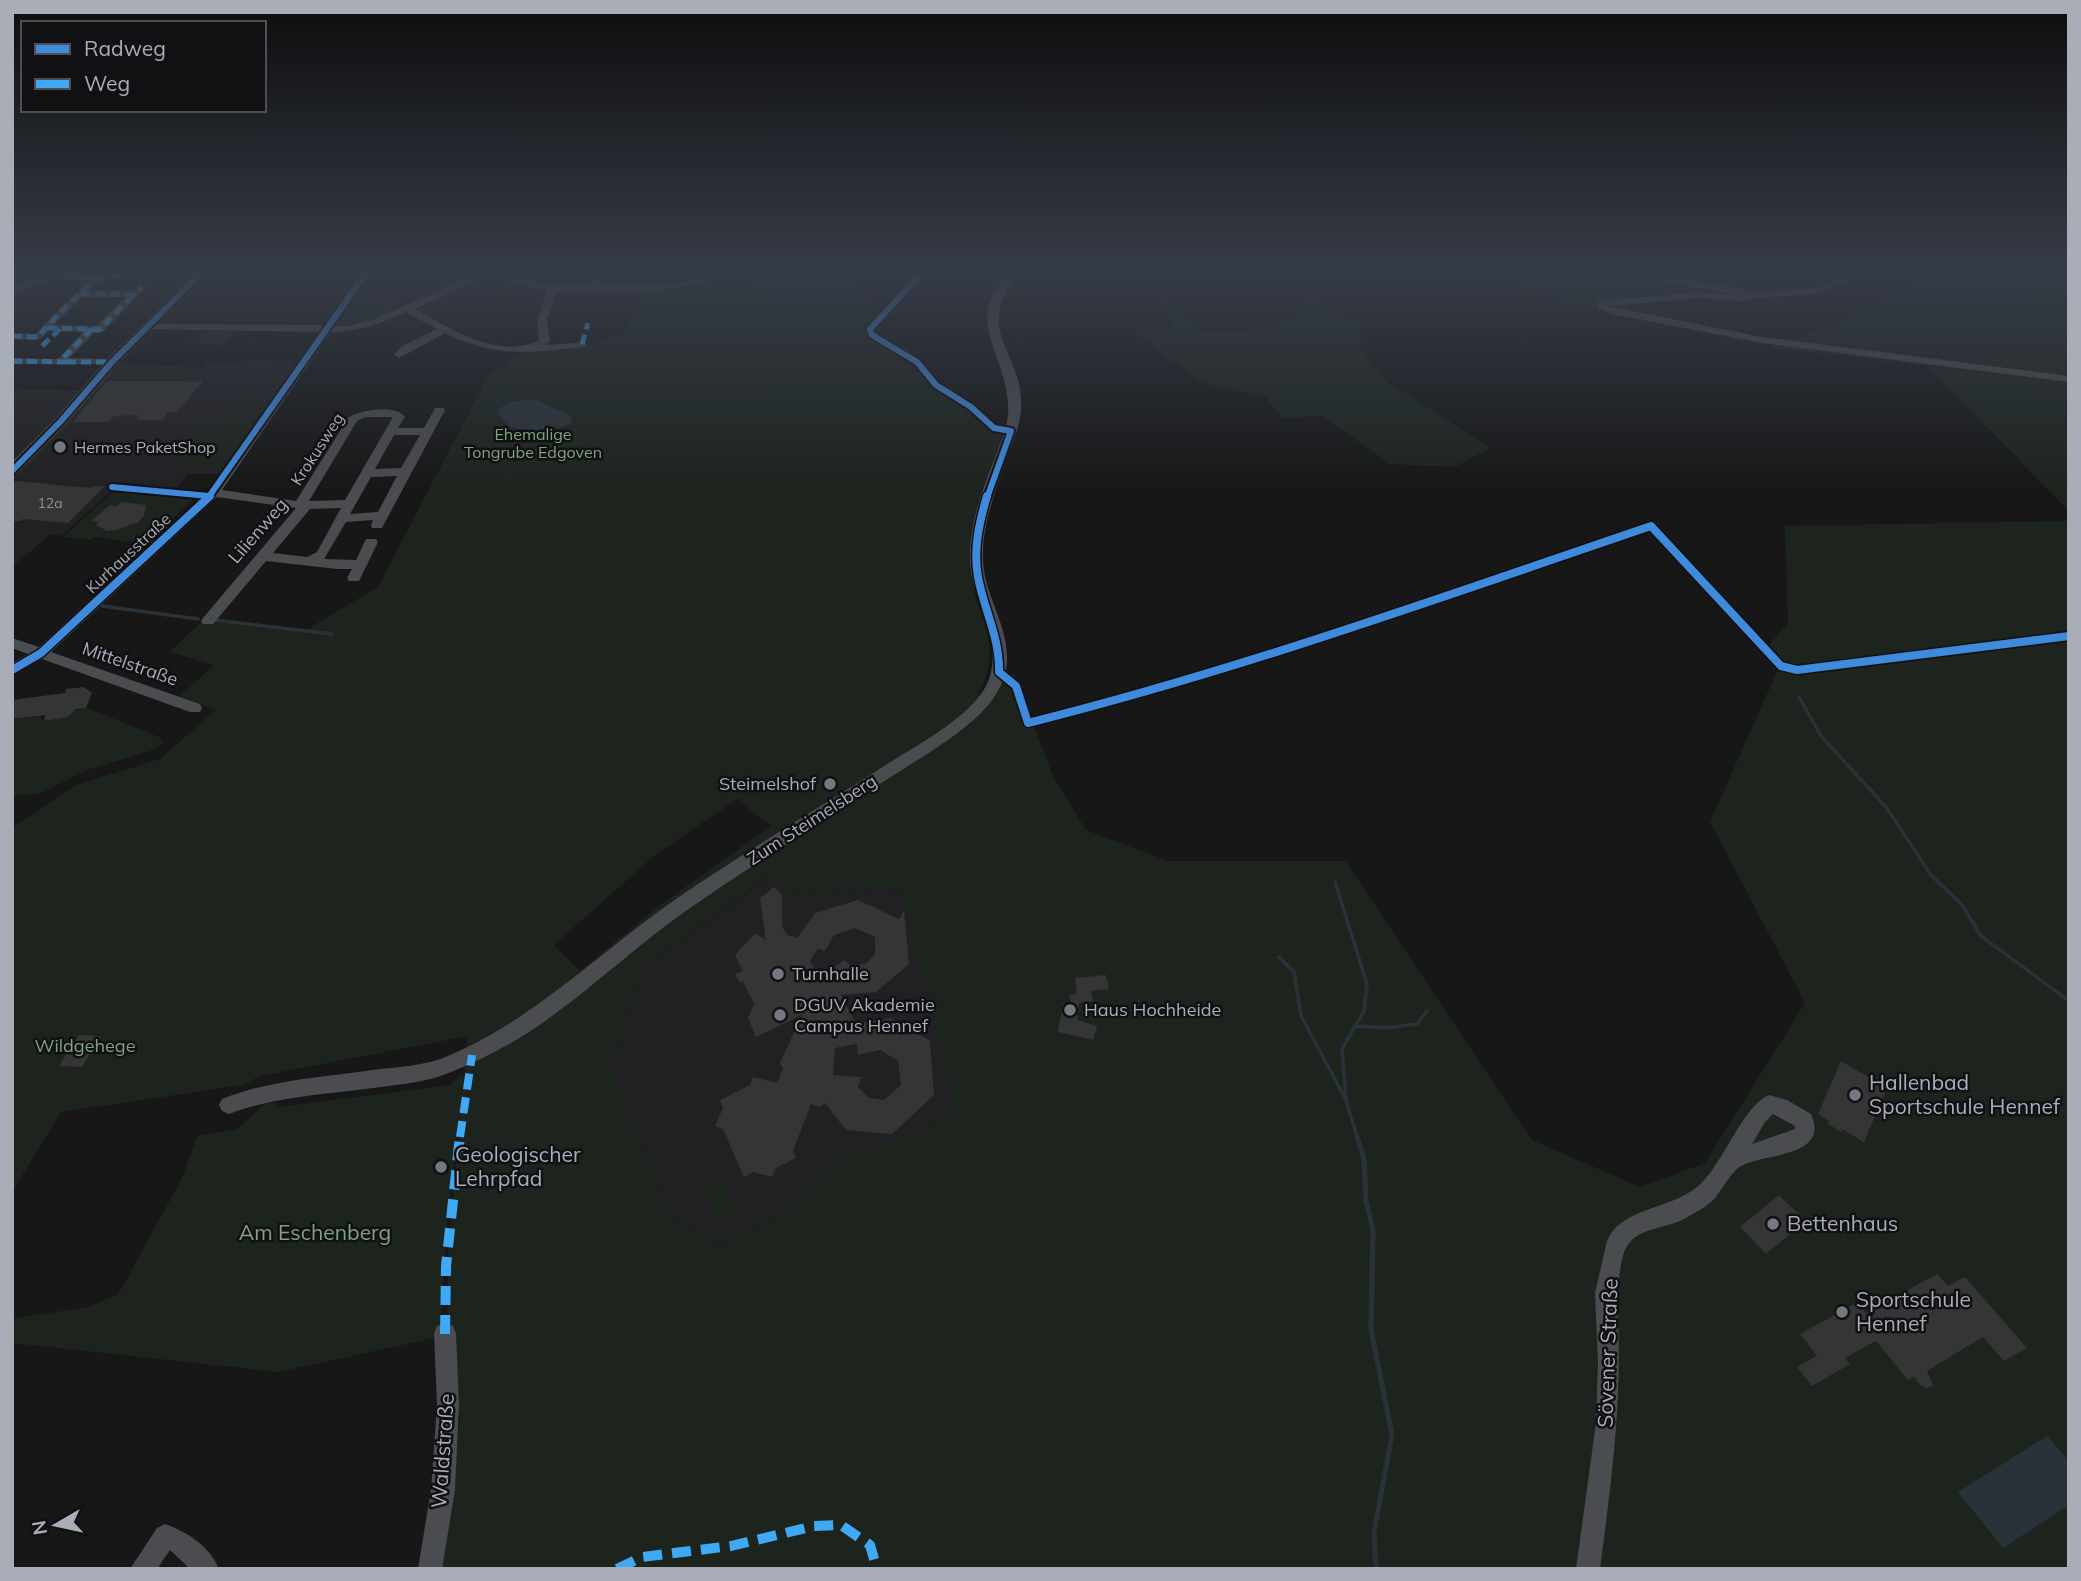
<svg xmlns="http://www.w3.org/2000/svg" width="2081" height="1581" viewBox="0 0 2081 1581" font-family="Mulish,sans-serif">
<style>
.built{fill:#212123}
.green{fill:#1d241e;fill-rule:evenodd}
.water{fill:#2a3239}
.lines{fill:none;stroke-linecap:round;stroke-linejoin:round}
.stream-far1{stroke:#2a3239;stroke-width:3.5}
.stream{stroke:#2a3239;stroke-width:5}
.river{fill:#2a3239;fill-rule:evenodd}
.building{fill:#353536;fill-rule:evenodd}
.minor{fill:#4b4c50;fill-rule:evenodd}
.major{fill:#4d4f52;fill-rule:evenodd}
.quiet-far2{stroke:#3fa9f5;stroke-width:5;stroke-dasharray:10 5;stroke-linecap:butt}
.quiet-far1{stroke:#3fa9f5;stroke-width:8;stroke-dasharray:16 8;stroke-linecap:butt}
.quiet{stroke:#3fa9f5;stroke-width:10;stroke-dasharray:19 10;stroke-linecap:butt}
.cycleway-far1-casing{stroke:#111113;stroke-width:10}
.cycleway-casing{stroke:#111113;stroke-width:11}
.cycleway-far1{stroke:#408adc;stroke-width:6}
.cycleway{stroke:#408adc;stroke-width:8}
.poi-dot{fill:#757880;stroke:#111113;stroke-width:2.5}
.labels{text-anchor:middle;stroke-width:5;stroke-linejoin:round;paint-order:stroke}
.number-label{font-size:14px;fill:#8b8f98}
.far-park-label{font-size:16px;fill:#7fa381;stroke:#111113}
.far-poi-label{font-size:16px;fill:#a8adb8;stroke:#111113;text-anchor:start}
.far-street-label{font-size:16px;fill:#a8adb8;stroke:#111113}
.street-label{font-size:18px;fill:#a8adb8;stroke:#111113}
.poi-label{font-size:18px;fill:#a8adb8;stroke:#111113;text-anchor:start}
.park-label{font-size:18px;fill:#7fa381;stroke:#111113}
.near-poi-label{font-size:21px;fill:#a8adb8;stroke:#111113;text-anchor:start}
.near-park-label{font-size:21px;fill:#7fa381;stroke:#111113}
.near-street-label{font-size:21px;fill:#a8adb8;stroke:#111113}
</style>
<rect width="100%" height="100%" fill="#171717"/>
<path class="built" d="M243 360 299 361 221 474H187L178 487 171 490 119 485 61 536 50 534 12 568V389L90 391 102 379H192L206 364H239Z
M770 877 787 894 899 888 956 1108 914 1135 839 1157 783 1214 719 1245 670 1216 619 1090 613 1063 644 967Z"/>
<path class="green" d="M765 270H859L849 293 873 300 872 337 1002 435C1000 447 997 460 993 472 984 501 969 530 970 561 971 616 1009 639 977 696L999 677 1014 673 1053 776 1086 830 1168 861H1346L1532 1140 1640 1187 1705 1163 1805 1003 1710 822 1779 667 1768 646 1788 623 1785 526 2069 521V1569H434L460 1420 447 1337 448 1256 461 1107 448 1211 439 1337 278 1372 12 1343V1319L87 1307 118 1295 182 1178 197 1136 237 1129 266 1103 273 1102 279 1107 451 1085 460 1075 464 1077 468 1036 260 1076 243 1085 61 1112 12 1192V828L76 785 160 759 216 710 180 696 214 665 170 652 200 623 213 618 306 630 378 587 488 376 504 366 516 354 548 348 551 351 581 347 622 333 646 290 750 297ZM737 799 771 826 655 909 580 971 554 945 654 856ZM769 877 787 894 899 888 956 1108 914 1135 839 1157 783 1214 719 1245 670 1216 619 1090 613 1063 644 967Z
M1478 270H1759L1606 313Z
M1887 270H2069V511L1927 366 1769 347 1830 327 1920 285Z
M1303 279 1323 315 1362 320 1360 348 1383 379 1490 448 1455 467 1390 464 1322 415 1283 419 1266 397 1199 382 1135 331 1171 328 1164 296 1203 333H1243L1305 315Z
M353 300H402C391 318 359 328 338 325Z
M202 331 236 332 224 345 190 344Z
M118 364 201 367 190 380 111 379 80 413H75Z
M249 391H254L242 409 265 408 222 467 191 468 179 465 180 459 200 429H219Z
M115 490 194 496V498L169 522 175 523 156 542 148 544 95 537 90 540 63 537Z
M87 708 159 737 163 742 153 750 87 770 42 793 15 796 12 798V720L40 716 43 721 68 717 76 710Z
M722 1177 735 1210 717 1219 704 1186Z"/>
<path class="water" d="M536 400 569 415 572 423C551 433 506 439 497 410L512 401Z
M2047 1436 2069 1461V1505L2003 1548 1958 1492Z"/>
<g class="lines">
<path class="stream-far1" d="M102 606 198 619
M215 620 332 634
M1799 697 1821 736 1886 807 1931 875 1962 905 1981 936 2069 1001
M1335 882 1367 984 1364 1011 1342 1049 1346 1100 1357 1137
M1279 957 1294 972 1301 1016 1345 1098
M1356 1026 1386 1028 1417 1024 1427 1011"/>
<path class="stream" d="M1357 1136 1364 1160 1366 1201 1373 1231 1371 1329 1392 1435 1374 1532 1376 1569"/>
<path class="river" d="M28 270H46L12 286V277Z"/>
</g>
<path class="building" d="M107 381H203L177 412H168L162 420H135L139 415 114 416 108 422H73Z
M16 481 90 488 93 486H105L68 523 23 519 21 521H12V484Z
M122 502 146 505 144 516 138 522 117 530 107 531 96 525 99 522 91 521 110 505 117 506Z
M84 687 92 693 86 708 76 709 68 717 44 721 45 715 12 719V700L65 693 66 689Z
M774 887 782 895V926L787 935 797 938 815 913 858 900 899 919 904 911 909 964 876 992 841 995 856 1024 891 1018 930 1041 934 1095 892 1134 846 1130 825 1103 820 1107 811 1104 793 1151 796 1158 776 1168 772 1177 753 1172 744 1177 723 1129 715 1126 723 1108 720 1100 750 1085 753 1077 777 1083 783 1069 780 1063 802 1015 756 1037 748 1018 754 1004 743 981 740 983 735 974 743 971 735 955 755 933 766 940 760 898ZM855 928 875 937V955L865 964 850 965 844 960 820 979 810 961 818 948 825 951 834 935ZM857 1044 858 1055 880 1050 898 1061 901 1085 884 1100 869 1098 858 1087 861 1077 833 1075 835 1048Z
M1106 975 1109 989 1091 991 1093 1001 1079 1003 1077 1020 1097 1026 1093 1040 1058 1032 1063 1004H1071L1069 995 1077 994 1075 978Z
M79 1035 101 1036 82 1067 59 1066Z
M1841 1061 1887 1088 1864 1142 1842 1129 1841 1132 1828 1124 1829 1121 1818 1114Z
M1779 1195 1806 1221 1766 1254 1740 1227Z
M1937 1274 1948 1286 1965 1277 2027 1348 2004 1361 1983 1337 1927 1371 1933 1386 1927 1388 1920 1385 1914 1377 1908 1380 1876 1341 1845 1358 1850 1364 1812 1386 1797 1367 1817 1356 1800 1334 1858 1302 1866 1313Z"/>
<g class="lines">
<path class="minor" d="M56 270H71L69 272 100 277V281L89 291H131L142 284 147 287 103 332 94 333 69 358 112 359 118 362 116 364H12V358L58 359 83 332 49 331 38 340 12 339V333L35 334 88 281 57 277 12 294V287ZM82 297H125L96 326 54 325Z
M363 270H373L335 326H349L372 320 485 270 553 286 592 285 598 270H608L602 284C628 284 654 284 679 282 697 280 710 270 727 270 692 298 602 290 557 292L547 320 550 341 546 345 586 342V346L582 347C528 353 497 358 445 333L399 358 394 355 401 347 437 329 406 312C381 324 358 332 331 332L222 490 296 501 349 417C363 410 394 404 405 417L398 428H424L435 408H443L445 410 382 528H372L371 525 373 520 346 522 324 559 356 560 366 539H376L378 542 359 581H349L347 578 352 569H337L266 561 213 624H203L201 621 203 618 296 508 217 497 51 652 200 704 202 708 200 712H190L42 659 12 675V663L28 654 12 648V638L39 647 210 490 320 332 148 329 143 326 144 324 324 325ZM487 276 547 291 537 320 539 340C500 361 450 328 415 309ZM365 417H393L345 500 309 501 357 421ZM394 435H420L401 468 375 469ZM397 476 378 512 350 514 371 477ZM341 508 317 552 307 557 273 553 310 509Z
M916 270H926V274L875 329 877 333 909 351 921 360 940 383 975 405 998 425 1006 427C1018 378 978 340 989 303 993 291 1001 281 1009 270H1019C971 337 1024 348 1021 409 1020 425 1014 439 1008 454 997 487 982 523 983 558 983 594 1009 625 1007 662 1006 682 994 700 980 714 953 740 918 759 886 780 821 822 754 864 690 908 642 941 599 982 552 1016 520 1040 484 1059 446 1074 426 1082 402 1084 381 1087 330 1094 277 1096 229 1114L222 1111 219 1105 222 1099C272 1079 327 1077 380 1069 401 1067 424 1065 443 1058 532 1022 598 953 676 899 740 855 809 814 875 772 907 750 971 719 987 684 1006 642 971 602 970 561 968 517 990 474 1004 433L990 430 967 409 932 387 913 364 867 335 866 327 916 273Z
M1590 270H1618L1741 288 1751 292 1817 288 1855 270H1869L1819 294 1751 298 1742 301 1700 298 1608 306 1762 337 2069 376V382L1762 343 1611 314 1599 309 1598 301 1700 292 1741 295Z
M1769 1095 1787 1100 1811 1114C1831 1160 1759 1152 1738 1168 1729 1176 1722 1189 1715 1198 1707 1207 1694 1213 1684 1219 1666 1229 1639 1227 1627 1246 1618 1260 1617 1302 1618 1319 1622 1405 1611 1484 1600 1569H1576L1596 1423 1598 1362 1595 1293 1607 1241C1620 1208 1669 1210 1697 1187 1723 1166 1742 1106 1769 1095ZM1773 1114 1795 1126V1129L1752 1144 1765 1122Z
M445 1323 453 1326 456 1334 459 1405 455 1490 442 1569H418L431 1490 437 1405 434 1334 437 1326Z
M165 1524C187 1532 210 1546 219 1569H190L170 1550 157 1569H130L157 1528Z"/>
<path class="major" d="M197 270H210L117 365 66 424 17 474 12 475V462L56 418 107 359Z"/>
<path class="quiet-far2" d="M96 279 104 275H130
M80 294H134L142 287
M92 329 99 330 134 294
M12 336 38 337 60 312 96 279 58 274
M582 344 588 323
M42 346 60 329
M12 361 66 362 63 358 92 329 48 328
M66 362H112"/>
<path class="quiet-far1" d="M460 1137 472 1055"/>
<path class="quiet" d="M445 1334 446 1266 460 1136
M617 1569 642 1557 731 1546 814 1526 841 1525 870 1545 877 1569"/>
<g class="cycleway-far1-casing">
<path id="cycleway-far1" d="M921 270V274L870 329 872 335 917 362 936 385 971 407 994 428 1011 431 987 498
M12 471 61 421 112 362 204 270
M112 487 209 496
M208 498 368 270"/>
</g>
<g class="cycleway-casing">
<path id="cycleway" d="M987 496C979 523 973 550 978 577 984 610 1000 638 999 672L1016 686 1028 723C1240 670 1445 596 1651 526L1781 666 1797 670 2069 636
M12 670 41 653 210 496"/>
</g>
<use href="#cycleway-far1" class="cycleway-far1"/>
<use href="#cycleway" class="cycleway"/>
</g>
<linearGradient id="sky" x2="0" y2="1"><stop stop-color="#0d0d0d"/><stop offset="0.55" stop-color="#363c47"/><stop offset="1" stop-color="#363c47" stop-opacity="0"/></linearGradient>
<rect width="2081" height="492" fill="url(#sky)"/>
<g class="poi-dot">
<circle cx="60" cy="447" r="7"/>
<circle cx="830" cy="784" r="7"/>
<circle cx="778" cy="974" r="7"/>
<circle cx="1070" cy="1010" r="7"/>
<circle cx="780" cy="1015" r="7"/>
<circle cx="1855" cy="1095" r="7"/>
<circle cx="441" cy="1167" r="7"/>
<circle cx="1773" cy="1224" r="7"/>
<circle cx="1842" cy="1312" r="7"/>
</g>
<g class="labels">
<g class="number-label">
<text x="50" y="508">12a</text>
</g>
<g class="far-park-label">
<text x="533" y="440">Ehemalige<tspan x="533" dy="18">Tongrube Edgoven</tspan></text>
</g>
<g class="far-poi-label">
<text x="74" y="453">Hermes PaketShop</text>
</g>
<g class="far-street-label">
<text transform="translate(317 449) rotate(-57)" y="6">Krokusweg</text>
<text transform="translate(128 553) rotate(-43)" y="6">Kurhausstraße</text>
</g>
<g class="street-label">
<text transform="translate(258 531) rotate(-49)" y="6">Lilienweg</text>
<text transform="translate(130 664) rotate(19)" y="6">Mittelstraße</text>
<text transform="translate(812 820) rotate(-33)" y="6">Zum Steimelsberg</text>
</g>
<g class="poi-label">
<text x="816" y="790" text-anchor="end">Steimelshof</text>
<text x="792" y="980">Turnhalle</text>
<text x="794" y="1011">DGUV Akademie<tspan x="794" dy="21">Campus Hennef</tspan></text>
<text x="1084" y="1016">Haus Hochheide</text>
</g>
<g class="park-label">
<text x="85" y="1052">Wildgehege</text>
</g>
<g class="near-poi-label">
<text x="1869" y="1090">Hallenbad<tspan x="1869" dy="24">Sportschule Hennef</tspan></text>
<text x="455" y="1162">Geologischer<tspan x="455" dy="24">Lehrpfad</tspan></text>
<text x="1787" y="1231">Bettenhaus</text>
<text x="1856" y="1307">Sportschule<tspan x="1856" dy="24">Hennef</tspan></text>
</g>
<g class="near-park-label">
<text x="315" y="1240">Am Eschenberg</text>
</g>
<g class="near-street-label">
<text transform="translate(1608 1353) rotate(-88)" y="7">Sövener Straße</text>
<text transform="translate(443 1451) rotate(-86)" y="7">Waldstraße</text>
</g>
</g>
<rect width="2081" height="1581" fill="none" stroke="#a8adb8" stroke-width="28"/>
<rect x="21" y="21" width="245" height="91" fill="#111113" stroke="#4d4f55" stroke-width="2"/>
<rect x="35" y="44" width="35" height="10" fill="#408adc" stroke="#4d4f55" stroke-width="2"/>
<text x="84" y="56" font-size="21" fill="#a8adb8">Radweg</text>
<rect x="35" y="79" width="35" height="10" fill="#3fa9f5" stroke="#4d4f55" stroke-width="2"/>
<text x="84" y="91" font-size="21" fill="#a8adb8">Weg</text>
<g transform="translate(56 1525) rotate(261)" stroke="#111113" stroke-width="5" paint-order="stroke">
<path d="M0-5L12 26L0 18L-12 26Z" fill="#a8adb8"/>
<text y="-10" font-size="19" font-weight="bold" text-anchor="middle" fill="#a8adb8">N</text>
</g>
</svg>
